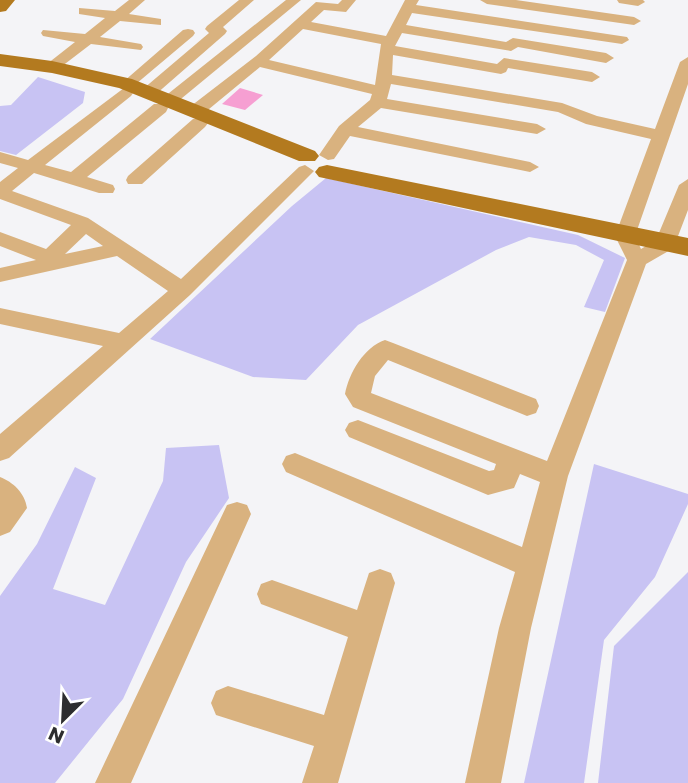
<svg xmlns="http://www.w3.org/2000/svg" width="688" height="783" viewBox="0 0 688 783" font-family="Poppins,sans-serif">
<style>
.green{fill:#c8c3f3}
.building{fill:#f69fd2}
.lines{fill:none;stroke-linecap:round;stroke-linejoin:round}
.minor{fill:#d9b27f;fill-rule:evenodd}
.major{fill:#b37a1f;fill-rule:evenodd}
</style>
<rect width="100%" height="100%" fill="#f4f4f7"/>
<path class="green" d="M38 77 85 92 83 103 16 155 0 151V106L11 105Z
M326 178 578 235 625 258 605 312 584 307 604 260 576 245 529 237 496 250 358 325 306 380 253 377 150 339 292 206Z
M219 445 229 498 186 562 123 699 55 783H0V596L37 544 75 467 96 478 53 589 105 605 163 481 166 448Z
M594 464 688 494V504L655 577 604 640 584 783H524Z
M688 572V783H598L614 646Z"/>
<path class="building" d="M240 88 263 95 245 110 222 104Z"/>
<g class="lines">
<path class="minor" d="M129 0H145L129 14 161 19V25L120 21 100 37 141 44 143 47 141 50 91 44 57 70H47L44 67 47 64 75 42 43 36 41 33 43 30 85 34 105 18 79 14V8L115 11Z
M239 0H254L223 27 227 31 225 34 155 95H143L141 92 143 89 209 33 205 29 207 26Z
M286 0H301L176 103H164L162 100 164 97Z
M342 0H356L346 12 324 10 311 22 386 36 405 0H419L416 5 627 37 629 40 622 44 412 13 406 25 506 42 513 38 606 53 614 58 606 63 518 47 511 51 402 33 395 46 497 64 504 58 592 72 600 77 592 82 508 68 506 72 501 74 393 55 392 75 562 103 597 116 655 129 680 62 688 57V84L635 236 641 249 656 240 679 185 688 179V210L675 244 672 249 646 264 568 476 531 628 501 783H465L499 628 515 572 286 472 282 464 286 456 295 453 522 547 540 482 520 474 514 488 488 495 349 437 345 430 349 423 358 420 489 471 494 470 496 464 353 407 345 394C349 373 364 347 385 340L393 343 536 399 539 406 536 413 527 416 388 360 375 376 371 393 547 461 627 260 615 236 651 139 586 124 558 112 391 84 387 99 537 124 546 129 537 134 381 108 358 127 530 162 539 167 530 172 350 136 334 159 328 160 319 155 339 126 370 100 372 94 260 67 203 114H191L189 110 191 106 256 56 316 2 338 4ZM303 29 381 44 375 85 269 60Z
M480 0H516L634 17 641 21 634 25 487 4Z
M617 0H643L645 2 638 6 619 3Z
M188 29 193 30 195 33 193 36 130 89 133 93 131 96 45 165 71 172 154 104H166L168 108 166 112 87 177 113 185 115 189 113 193H99L34 173 12 191 88 218 181 279 299 167 305 165 314 171 190 295 9 458 0 461V434L103 346 0 324V308L119 333 168 291 117 256 0 282V268L36 260 0 246V232L46 249 71 225 0 199V182L18 168 0 163V152L28 160 124 88 121 85 123 82 183 30ZM86 234 103 246 65 254Z
M199 118 205 119 208 123 205 127 142 184H128L126 180 128 176 193 119Z
M0 477C13 482 25 493 27 508L10 532 0 536Z
M237 502 247 505 251 514 131 783H95L227 505Z
M380 569 391 573 395 583 338 783H302L314 746 216 715 211 703 216 691 228 686 324 715 348 637 261 604 257 594 261 584 272 580 357 610 369 573Z"/>
<path class="major" d="M0 0H15L6 11 0 12Z
M0 54 52 61 132 79 315 151 319 156 315 161H299L119 88 52 73 0 66Z
M327 165 688 238V256L319 177 315 172 319 167Z"/>
</g>
<g transform="translate(63 720) rotate(204)" stroke="#ffffff" stroke-width="5" paint-order="stroke">
<path d="M0-5L12 26L0 18L-12 26Z" fill="#2d2d2e"/>
<text y="-10" font-size="19" font-weight="bold" text-anchor="middle" fill="#2d2d2e">N</text>
</g>
</svg>
